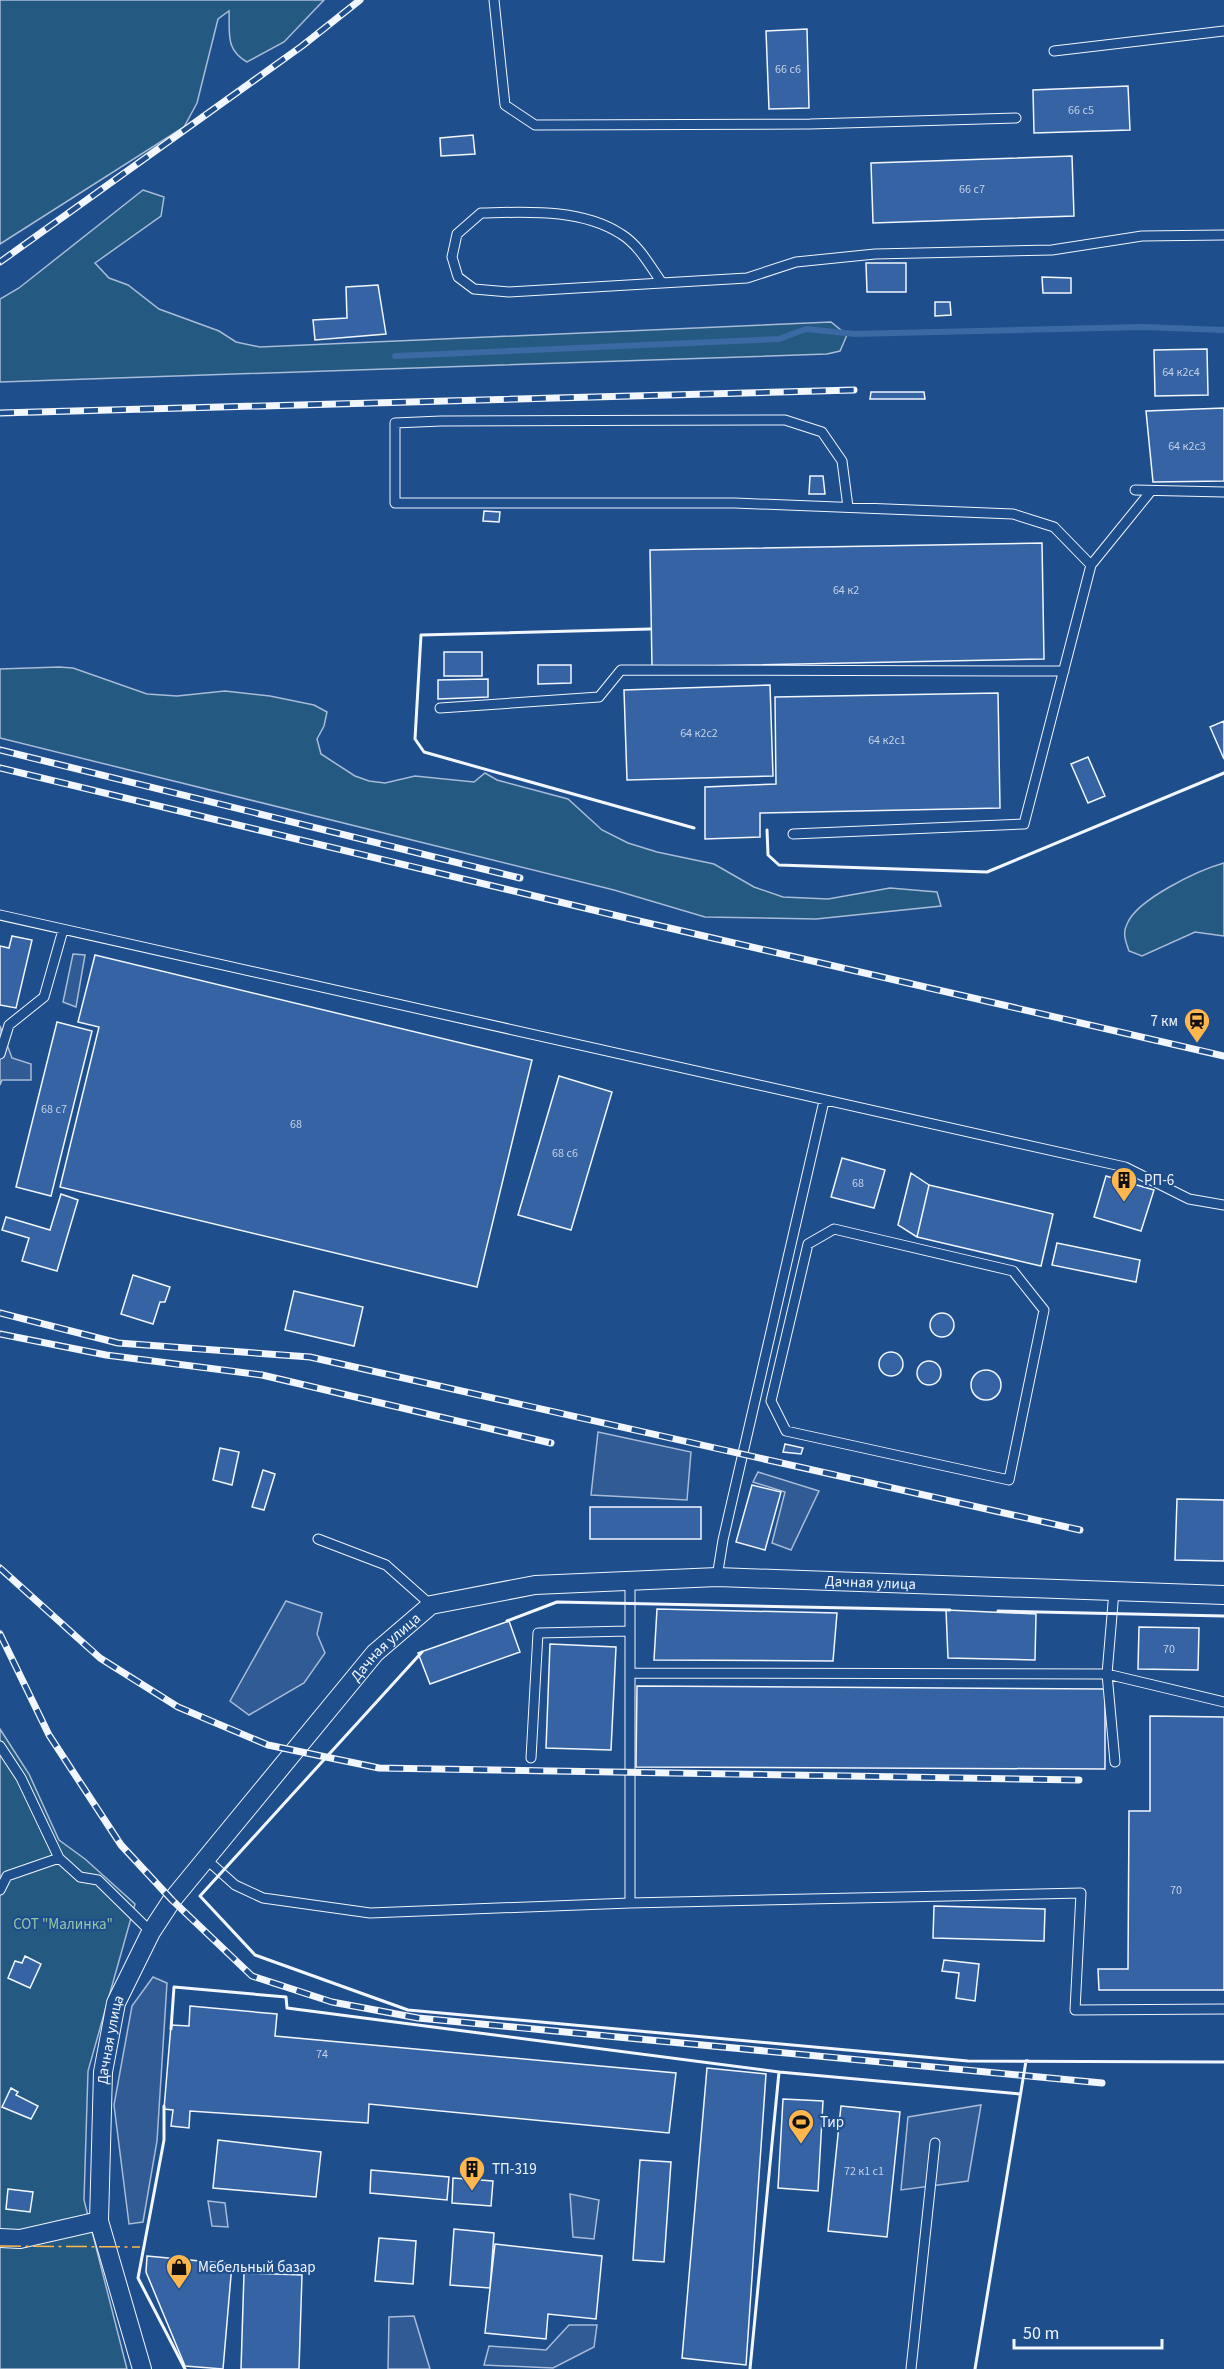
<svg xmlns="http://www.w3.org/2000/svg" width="1224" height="2369" viewBox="0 0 1224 2369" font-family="'Source Sans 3',sans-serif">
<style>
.green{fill:#245a82;stroke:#a8bbd7;stroke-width:1.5}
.parking{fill:#305b95;stroke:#a8bbd7;stroke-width:1.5}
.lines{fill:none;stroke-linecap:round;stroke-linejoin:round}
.stream{stroke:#3b69a3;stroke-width:6}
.building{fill:#3563a3;stroke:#f2f6ff;stroke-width:1.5}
.lane-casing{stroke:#f2f6ff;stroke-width:11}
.street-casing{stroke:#f2f6ff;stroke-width:20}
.lane{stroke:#1f4e8c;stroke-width:9}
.street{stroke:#1f4e8c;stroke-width:18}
.rail-casing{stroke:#f2f6ff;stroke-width:7}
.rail{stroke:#1f4e8c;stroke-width:4.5;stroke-dasharray:14;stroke-linecap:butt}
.wall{stroke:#f2f6ff;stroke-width:3}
.power{stroke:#ffb74d;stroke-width:1.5;stroke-dasharray:21 4.5 3 4.5;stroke-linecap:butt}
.labels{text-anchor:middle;stroke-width:4.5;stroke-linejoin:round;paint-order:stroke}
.number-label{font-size:12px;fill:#c3d1e8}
.poi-label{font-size:15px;fill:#f2f6ff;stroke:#1f4e8c;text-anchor:start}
.street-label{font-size:15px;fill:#f2f6ff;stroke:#1f4e8c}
.park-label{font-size:15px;fill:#97c8a6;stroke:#1f4e8c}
</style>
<rect width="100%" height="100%" fill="#1f4e8c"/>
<path class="green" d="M0 0H324L284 42 247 62C225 49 230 34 229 11L218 19 197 103 184 127 0 244Z
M143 190 164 197 161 216 95 263 109 278 128 285 159 309 219 331 236 342 260 347 831 322 847 335 840 351 827 354 0 382V299L19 288Z
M59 667 73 668 147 694 177 696 225 691 270 696 314 705 327 712 324 726 317 739 321 754 355 776 369 781 385 783 415 776 474 782 485 773 497 780 568 799 602 830 628 843 657 852 714 864 754 887 783 897 828 899 890 888 937 892 941 906 816 919 705 917 614 890 0 738V669Z
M1224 863V936L1195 932 1142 956 1129 951C1126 942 1122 934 1127 924 1137 899 1199 870 1224 863Z
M0 1729 29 1774 59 1840 85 1859 135 1904 88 2071 84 2200 127 2369H0Z"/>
<path class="parking" d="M73 954 85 955 76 1007 63 1002Z
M0 1026 12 1058 31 1064V1080H2L0 1085Z
M598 1432 691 1452 687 1500 591 1495Z
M758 1472 819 1491 791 1550 772 1543 785 1492 753 1482Z
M286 1601 322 1613 317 1634 325 1653 304 1683 249 1715 230 1701Z
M153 1977 167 1983 157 2141 143 2222 129 2224 114 2105 132 2006Z
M981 2105 968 2181 901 2190 908 2117Z
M570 2194 599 2200 594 2239 573 2237Z
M208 2201 225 2203 228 2227 212 2226Z
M414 2316 430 2369H388L389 2317Z
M569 2325H597L594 2347 553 2368 484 2365 489 2346 546 2350Z"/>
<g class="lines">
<path class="stream" d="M395 356 779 339 806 329 855 334 1143 327 1224 330"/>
</g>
<path class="building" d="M807 29 809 108 769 109 766 31Z
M1128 86 1130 130 1034 133 1033 90Z
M473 135 475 154 441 156 440 138Z
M1072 156 1074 216 873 223 871 163Z
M866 263H906V292H867Z
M1042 277 1071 278V293H1043Z
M378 285 386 334 315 340 313 320 347 318 346 287Z
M935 302H950L951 315 935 316Z
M1207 349 1208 395 1155 396 1154 350Z
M871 392H924L925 399H870Z
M1224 408V481L1153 482 1146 411Z
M810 476H823L825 494H809Z
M484 511 500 512 499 522 483 521Z
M1042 543 1044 659 652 667 650 550Z
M444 652H482V676H444Z
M538 665H571V683L538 684Z
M488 679V697L438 699V680Z
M770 685 773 776 627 780 624 690Z
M998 693 1000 808 760 813V837L705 839V787L776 784 775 697Z
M1224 721V759L1210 727Z
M1088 757 1105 796 1088 803 1071 764Z
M12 936 32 940 16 1008 0 1005V946L9 948Z
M95 955 532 1060 477 1287 60 1187 99 1027 78 1022Z
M57 1022 92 1031 51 1196 16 1187Z
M559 1076 612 1092 571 1230 518 1215Z
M842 1158 885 1170 874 1208 831 1197Z
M911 1173 929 1185 917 1237 898 1225Z
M1106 1176 1154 1190 1141 1231 1094 1217Z
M929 1185 1053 1214 1041 1266 917 1237Z
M61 1194 78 1200 57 1271 22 1261 29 1238 2 1230 6 1217 50 1230Z
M1057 1243 1140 1260 1136 1282 1052 1265Z
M133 1275 170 1287 165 1302H160L153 1324 121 1314Z
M294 1291 363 1307 354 1346 285 1330Z
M930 1325a12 12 0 1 1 24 0a12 12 0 1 1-24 0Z
M879 1364a12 12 0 1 1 24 0a12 12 0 1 1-24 0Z
M917 1373a12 12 0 1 1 24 0a12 12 0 1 1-24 0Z
M971 1385a15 15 0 1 1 30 0a15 15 0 1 1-30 0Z
M785 1444 803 1448 801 1454 783 1452Z
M220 1448 239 1452 232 1485 213 1480Z
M263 1470 275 1474 264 1510 252 1507Z
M752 1485 781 1492 765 1550 736 1542Z
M1177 1499 1224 1500V1561L1175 1560Z
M590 1507H701V1539H590Z
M657 1609 837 1613 833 1661 654 1660Z
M946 1610 1036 1614 1035 1660 948 1658Z
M509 1621 520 1652 430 1684 418 1653Z
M1139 1627 1199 1628 1198 1670 1138 1669Z
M550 1644 616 1647 611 1750 546 1748Z
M637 1686 1105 1689V1769L636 1767Z
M1150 1716 1224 1717V1990H1099L1098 1969H1128L1129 1811H1150Z
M934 1906 1045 1909 1044 1941 933 1938Z
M25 1956 41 1964 30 1988 8 1978 15 1961 22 1963Z
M944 1960 979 1964 975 2001 956 1998 959 1973 942 1971Z
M190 2006 277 2014 275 2036 676 2073 669 2133 369 2104 368 2123 190 2111 189 2128 171 2126 173 2110 164 2109 171 2025 189 2026Z
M707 2068 766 2074 746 2365 682 2358Z
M11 2088 18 2092 16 2095 38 2106 31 2119 2 2107Z
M783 2099 823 2101 818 2191 778 2188Z
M841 2106 900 2112 887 2237 828 2231Z
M218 2140 321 2152 316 2197 213 2188Z
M640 2160 671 2162 664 2262 633 2260Z
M371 2170 449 2177 447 2200 370 2193Z
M453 2178 493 2181 491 2206 452 2203Z
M8 2189 33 2192 30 2212 6 2209Z
M454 2229 494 2233 490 2288 450 2285Z
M379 2238 416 2241 413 2284 375 2281Z
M495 2244 602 2256 596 2319 548 2314 546 2339 485 2333Z
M147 2256 232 2264 223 2369 185 2366 146 2272Z
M244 2273 302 2275 299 2369H241Z"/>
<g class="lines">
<g class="lane-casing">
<path id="lane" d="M494 0 505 105 535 125 810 124 1016 118
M1054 51 1224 31
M662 283C650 266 639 245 621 234 581 208 526 212 481 213L457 234 452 257 458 277 474 289 509 292 747 278 796 262 875 254 1052 250 1142 236 1224 235
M1135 490 1224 492
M848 507 842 461 822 432 785 420 441 421 395 423V503H735L1013 514 1054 527 1091 565
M440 708 599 697 621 670 1064 671
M793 834 1024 824 1091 565 1151 491
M0 915 1125 1167 1189 1199 1224 1205
M0 1054 9 1025 44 997 63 930
M834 1229 1013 1271 1044 1310 1009 1480 786 1431 771 1401 808 1244Z
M318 1539 386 1565 431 1605
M717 1577 723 1540 824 1101
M1114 1591 1107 1674 1115 1762
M630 1673 1107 1674 1224 1702
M0 1746 21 1778 59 1858 80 1877 98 1880 151 1932
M531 1758 538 1633 630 1631
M206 1859 235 1885 263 1898 370 1913 630 1903 1081 1893 1075 2010 1224 2009
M0 1890 7 1876 59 1858
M630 1903V1581
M911 2369 935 2143"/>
</g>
<g class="street-casing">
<g id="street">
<path d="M0 2238 20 2239 99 2221"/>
<path id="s1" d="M142 2369 99 2221 103 2072 116 2003 151 1932 172 1900 375 1653 431 1605 535 1585 717 1577 1224 1595"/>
</g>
</g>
<use href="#lane" class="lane"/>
<use href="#street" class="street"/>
<g class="rail-casing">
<path id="rail" d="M0 262 302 46 360 0
M0 413 854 390
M0 750 520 878
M0 768 639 921 1224 1056
M0 1313 118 1343 310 1357 1080 1530
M0 1334 106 1355 262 1375 551 1443
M0 1568 100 1658 178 1707 268 1745 379 1768 1079 1780
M0 1634 49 1735 121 1845 172 1900 252 1976 332 2002 418 2018 1102 2083"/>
</g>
<use href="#rail" class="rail"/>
<path class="wall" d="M650 629 421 635 415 739 424 752 694 828
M767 830 768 855 779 865 987 872 1224 773
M998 1611 1224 1616
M507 1621 557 1602 950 1610
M422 1652 200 1896 255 1955 408 2010 968 2061 1224 2062
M171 2029 174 1987 286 1997 287 2008 779 2072 750 2369
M779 2072 1020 2094
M164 2106V2140L138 2278 185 2369
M975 2369 1026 2061H1028"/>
<path class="power" d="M0 2246 140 2247"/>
</g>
<defs>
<g id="station-pin" transform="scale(1.35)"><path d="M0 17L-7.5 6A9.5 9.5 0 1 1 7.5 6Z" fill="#ffb74d" stroke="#1f4e8c"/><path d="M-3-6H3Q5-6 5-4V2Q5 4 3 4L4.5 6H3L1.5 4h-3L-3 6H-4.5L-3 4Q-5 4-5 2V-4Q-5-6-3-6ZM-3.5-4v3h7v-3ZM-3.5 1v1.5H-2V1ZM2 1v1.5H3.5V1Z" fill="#111"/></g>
<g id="building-pin" transform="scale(1.35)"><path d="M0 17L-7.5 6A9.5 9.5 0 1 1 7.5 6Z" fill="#ffb74d" stroke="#1f4e8c"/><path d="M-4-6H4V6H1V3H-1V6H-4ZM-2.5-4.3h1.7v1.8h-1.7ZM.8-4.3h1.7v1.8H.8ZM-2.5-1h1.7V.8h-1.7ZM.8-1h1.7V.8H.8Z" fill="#111"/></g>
<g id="stadium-pin" transform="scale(1.35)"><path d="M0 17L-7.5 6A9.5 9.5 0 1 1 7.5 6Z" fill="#ffb74d" stroke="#1f4e8c"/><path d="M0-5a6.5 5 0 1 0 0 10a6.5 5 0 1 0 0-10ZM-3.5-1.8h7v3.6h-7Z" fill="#111"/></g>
<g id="shop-pin" transform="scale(1.35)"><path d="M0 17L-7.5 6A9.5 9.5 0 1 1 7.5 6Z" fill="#ffb74d" stroke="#1f4e8c"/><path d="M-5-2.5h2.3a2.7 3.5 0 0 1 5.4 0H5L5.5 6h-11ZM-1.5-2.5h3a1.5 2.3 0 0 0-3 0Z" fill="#111"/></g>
</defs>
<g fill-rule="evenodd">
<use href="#station-pin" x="1197" y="1021"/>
<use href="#building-pin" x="1124" y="1180"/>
<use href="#stadium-pin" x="801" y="2122"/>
<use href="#building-pin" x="472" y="2169"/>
<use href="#shop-pin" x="179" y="2267"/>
</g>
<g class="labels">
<g class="number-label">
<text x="788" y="73">66 с6</text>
<text x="1081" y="114">66 с5</text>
<text x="972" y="193">66 с7</text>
<text x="1181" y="376">64 к2с4</text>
<text x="1187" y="450">64 к2с3</text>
<text x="846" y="594">64 к2</text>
<text x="699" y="737">64 к2с2</text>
<text x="887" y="744">64 к2с1</text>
<text x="54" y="1113">68 с7</text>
<text x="296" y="1128">68</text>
<text x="565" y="1157">68 с6</text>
<text x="858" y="1187">68</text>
<text x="1169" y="1653">70</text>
<text x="1176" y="1894">70</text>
<text x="322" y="2058">74</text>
<text x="864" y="2175">72 к1 с1</text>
</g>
<g class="poi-label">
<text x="1178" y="1026" text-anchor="end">7 км</text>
<text x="1144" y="1185">РП-6</text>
<text x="820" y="2127">Тир</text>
<text x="492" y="2174">ТП-319</text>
<text x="198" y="2272">Мебельный базар</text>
</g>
<g class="street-label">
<text dy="5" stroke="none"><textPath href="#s1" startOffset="1326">Дачная улица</textPath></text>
<text dy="5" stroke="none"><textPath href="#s1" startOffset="822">Дачная улица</textPath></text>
<text dy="5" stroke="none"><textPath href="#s1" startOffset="336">Дачная улица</textPath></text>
</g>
<g class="park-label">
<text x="63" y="1929">СОТ "Малинка"</text>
</g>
</g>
<path d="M1014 2339v9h148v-9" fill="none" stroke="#f2f6ff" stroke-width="3"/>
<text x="1023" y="2339" font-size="18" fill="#f2f6ff" stroke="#1f4e8c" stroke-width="4.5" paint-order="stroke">50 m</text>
</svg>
